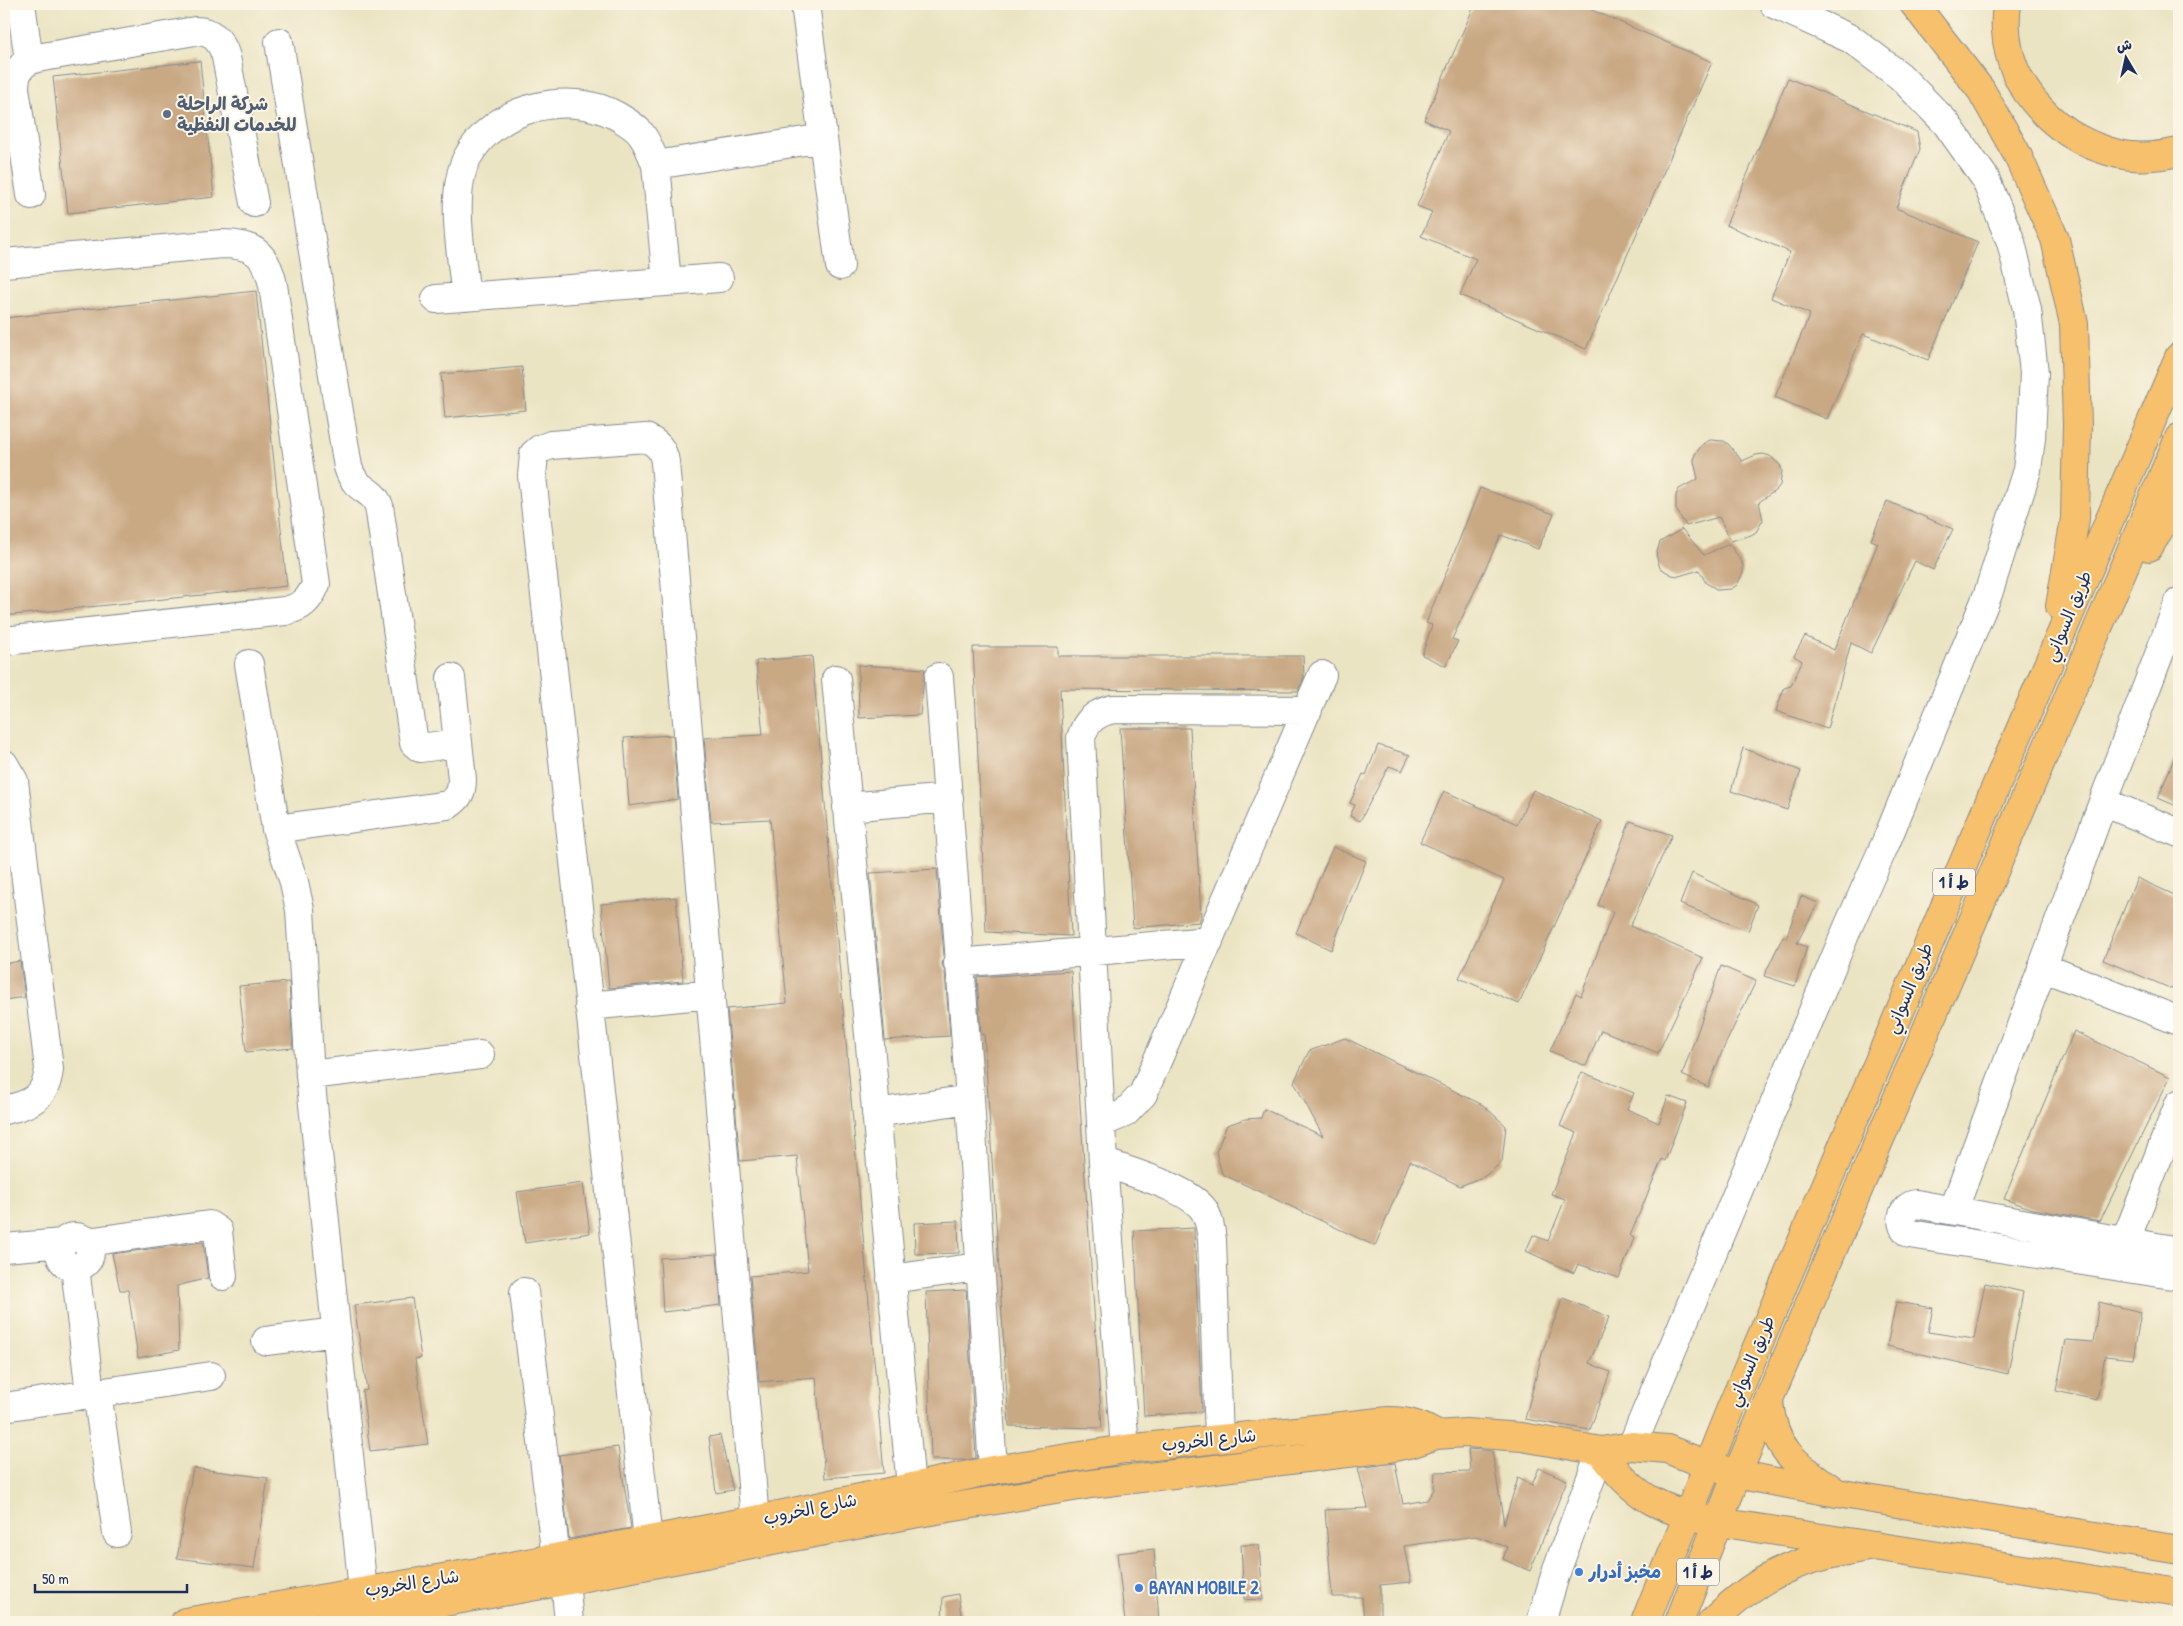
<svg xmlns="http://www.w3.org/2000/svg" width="2183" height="1626" viewBox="0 0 2183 1626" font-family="'Patrick Hand','Playpen Sans Arabic',sans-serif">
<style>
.building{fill:#c9a884}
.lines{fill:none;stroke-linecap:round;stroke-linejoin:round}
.minor-casing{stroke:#838a90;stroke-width:30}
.major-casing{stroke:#838a90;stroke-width:30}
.highway-casing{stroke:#838a90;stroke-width:30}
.minor{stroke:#fff;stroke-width:28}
.major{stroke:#f7c06c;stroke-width:28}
.highway{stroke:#f7c06c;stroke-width:28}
.service-dot{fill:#5c6f8a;stroke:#fcf5e5;stroke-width:2}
.shop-dot{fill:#3f7fe0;stroke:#fcf5e5;stroke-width:2}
.labels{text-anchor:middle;stroke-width:4;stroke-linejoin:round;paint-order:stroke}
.shield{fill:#fcf5e5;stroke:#5e6a86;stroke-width:1}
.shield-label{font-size:16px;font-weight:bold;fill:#1b2f5e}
.service-label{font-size:18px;font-weight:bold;fill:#4e5e75;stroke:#fcf5e5;text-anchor:start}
.street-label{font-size:18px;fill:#1b2f5e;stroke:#fcf5e5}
.shop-label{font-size:18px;font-weight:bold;fill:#366cbe;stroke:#fcf5e5;text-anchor:start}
</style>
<rect width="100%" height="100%" fill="#fcf5e5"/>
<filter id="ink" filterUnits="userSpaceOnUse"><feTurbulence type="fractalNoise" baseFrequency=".02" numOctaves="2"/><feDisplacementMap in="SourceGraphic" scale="10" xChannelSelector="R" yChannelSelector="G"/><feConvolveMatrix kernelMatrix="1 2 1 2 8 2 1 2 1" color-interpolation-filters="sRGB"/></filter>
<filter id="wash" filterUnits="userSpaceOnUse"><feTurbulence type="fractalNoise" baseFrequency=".0096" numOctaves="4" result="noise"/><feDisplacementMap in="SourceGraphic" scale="20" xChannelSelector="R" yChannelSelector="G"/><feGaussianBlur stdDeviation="1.12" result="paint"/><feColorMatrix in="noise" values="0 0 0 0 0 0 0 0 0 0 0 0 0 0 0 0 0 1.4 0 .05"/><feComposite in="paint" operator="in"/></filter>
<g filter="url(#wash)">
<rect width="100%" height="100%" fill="#ebe4c3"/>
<g id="blocks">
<path class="building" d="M1475 4H1578L1712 62 1586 349 1460 295 1476 259 1421 236 1432 212 1417 206 1449 131 1424 120Z
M200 61 214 197 68 213 53 77Z
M1788 78 1917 132 1920 149 1896 208 1978 242 1928 360 1863 334 1827 419 1775 397 1810 314 1771 298 1790 252 1726 225Z
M256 291 287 586 4 616V318Z
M522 367 526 410 445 418 441 374Z
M1710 440 1724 441 1729 445 1742 461 1756 455 1763 454 1770 456 1780 465 1782 471 1780 485 1776 490 1759 502 1763 520 1756 532 1751 535 1731 541 1719 517 1686 526 1676 509V495L1679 489 1698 479 1694 461 1695 454 1704 443Z
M1480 488 1554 514 1538 549 1501 535 1452 639 1458 641 1446 666 1422 655 1432 625 1426 623Z
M1887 501 1953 529 1933 570 1915 561 1871 653 1851 643 1827 729 1776 711 1784 688 1791 686 1802 661 1794 656 1805 636 1834 650 1878 543 1871 540Z
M1682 529 1704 555 1729 544 1741 560 1743 566V573L1737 585 1731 589 1718 590 1706 583 1699 570 1679 576 1672 575 1660 568 1656 555 1660 542Z
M973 647H1058V656H1303L1304 677 1298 691 1060 689 1071 936 986 932Z
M812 656 884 1473 825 1478 816 1377 759 1382 750 1276 808 1271 797 1156 740 1161 727 1009 787 1003 770 819 711 822 704 738 763 735 756 661Z
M858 665 925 669 920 715 859 718Z
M1120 728H1190L1201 917 1199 922 1133 928Z
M673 735 678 799 629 806 624 738Z
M1378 745 1410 755 1402 771 1389 766 1360 821 1350 816 1355 805 1350 803 1363 774 1366 775Z
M2179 746V807L2158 798Z
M1743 748 1801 771 1787 810 1731 791Z
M1533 790 1602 821 1519 1004 1459 978 1504 880 1420 842 1444 791 1517 824Z
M1630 821 1672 835 1630 926 1703 958 1658 1053 1601 1030 1586 1066 1550 1051 1576 993 1581 996 1613 912 1598 905Z
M1333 847 1366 861 1331 950 1296 933Z
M937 869 944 956 942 964 945 972 950 1036 885 1040 870 873Z
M1692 873 1758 905 1748 931 1680 904Z
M2137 878 2179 897V992L2103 960Z
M1801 896 1818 903 1797 943 1807 947 1795 986 1764 976 1783 936 1786 938Z
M676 897 683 981 609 988 601 904Z
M20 961 25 997 4 1000V964Z
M1721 966 1756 981 1724 1047 1708 1087 1682 1075Z
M1071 971 1102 1428 1009 1426 984 1034 981 1035 977 977Z
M289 982 293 1048 246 1052 239 986Z
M2074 1031 2170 1077 2100 1221 2033 1209 2004 1199Z
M1345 1038 1483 1105 1506 1126 1502 1162 1485 1176 1460 1186 1410 1161 1375 1246 1222 1174 1216 1152 1227 1125 1245 1119 1261 1118 1264 1109 1323 1136 1294 1082 1309 1051Z
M1582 1072 1634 1093 1627 1109 1659 1123 1668 1096 1687 1103 1665 1161 1662 1159 1630 1236 1634 1238 1619 1278 1578 1264 1574 1273 1526 1251 1533 1235 1548 1241 1565 1199 1551 1194 1577 1133 1560 1126Z
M583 1183 590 1233 525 1243 517 1192Z
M958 1221 959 1253 915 1254 914 1223Z
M1194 1228 1202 1412 1144 1416 1134 1231Z
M203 1242 208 1278 177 1286 179 1350 138 1358 128 1290H120L112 1254Z
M717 1254 721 1305 663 1312 660 1258Z
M1985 1283 2023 1292 2008 1374 1887 1346 1896 1302 1933 1308 1928 1332 1974 1339Z
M966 1290 976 1458 966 1460H931L926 1292Z
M412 1298 421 1358 415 1359 428 1444 370 1451 362 1391 367 1390 354 1305Z
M1563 1298 1609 1317 1589 1363 1610 1372 1590 1430 1525 1419 1543 1350Z
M2099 1302 2141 1312 2133 1359 2105 1356 2097 1400 2056 1391 2066 1340 2093 1342Z
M720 1435 733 1490 716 1493 709 1437Z
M618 1447 631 1528 569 1539 559 1455Z
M1468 1449 1492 1451 1504 1524 1518 1478 1532 1485 1539 1468 1567 1480 1530 1571 1503 1559 1507 1547 1476 1536 1404 1546 1411 1582 1380 1585V1622H1364L1362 1597H1332L1325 1510 1368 1508 1358 1468 1395 1463 1403 1504 1427 1500 1434 1489 1435 1472 1470 1471Z
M193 1468 268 1478 254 1568 177 1558Z
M1241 1545H1259L1263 1600 1244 1599Z
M1154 1549 1159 1622H1125L1117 1553Z
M958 1594 962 1622H942L943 1597Z"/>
</g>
</g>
<g filter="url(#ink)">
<use href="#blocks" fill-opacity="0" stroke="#838a90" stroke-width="1"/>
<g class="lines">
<g class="minor-casing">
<path id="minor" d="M21 4 29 60
M805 4 840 266
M279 42 348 467C356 493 371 486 379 506L414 743 420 748 458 743
M656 165 823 138
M31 195 15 88C15 71 22 62 37 58L195 31C213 31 221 40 226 57L254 203
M4 263 222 244C253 244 266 253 273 285L316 584C309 601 302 607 285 611L4 641
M466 297C462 258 449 193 467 158 494 107 568 89 617 116 625 121 635 126 641 134 648 143 652 154 656 165L667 282
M436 299 719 278
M249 664 276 829 294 882 300 910 310 1075 363 1591
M939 677 970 1099 993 1470
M836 679 911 1487
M4 764 14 781 49 1069C46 1098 30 1105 4 1110
M2103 802 2179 833
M847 807 949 798
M276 829 448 805C459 798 462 792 462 779L451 678
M958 963 1209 941
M2042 967 2179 1021
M589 1006 711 994
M310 1075 480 1055
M876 1113 970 1099
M1101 1123 1125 1113 1143 1094 1322 675
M1103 1162C1129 1172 1189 1188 1204 1210 1209 1219 1211 1229 1212 1240L1219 1439
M1954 1209 2103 802 2179 602
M60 1252a15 15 0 1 1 30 0a15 15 0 1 1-30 0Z
M87 1242 209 1225 218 1231 223 1276
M2125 1242 2179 1104
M4 1248 63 1243
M2179 1251 1916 1204C1901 1206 1897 1226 1910 1234L2179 1276
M75 1267 90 1393
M891 1279 978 1267
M524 1292 556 1558
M266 1341 337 1332
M97 1392 117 1533
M4 1407 211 1376
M1632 1446 1848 927 1886 842 1988 594 2027 470 2031 438 2034 373 2027 309 2011 242 1985 178 1946 123 1900 76 1851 39 1774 4
M1125 1449 1103 1162 1081 738C1086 721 1095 713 1113 709L1308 710
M648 1540 532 476 534 454 540 449 551 445 646 438C658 444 663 449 665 462L755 1520
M565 1581 569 1622
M1541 1622 1557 1569 1601 1451"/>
</g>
<g class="major-casing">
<path id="major" d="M1601 1451C1635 1500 1662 1510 1718 1522L2179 1593
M185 1622 490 1570 755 1520 993 1470 1125 1449 1389 1421C1407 1421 1422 1425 1436 1435
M330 1622 565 1581 913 1514 1091 1484 1389 1448 1413 1443 1436 1435 1466 1433 1522 1437 1601 1451 1632 1446 1667 1449 1707 1465 1737 1474 1766 1480 1837 1493 2179 1550"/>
</g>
<g class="highway-casing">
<path id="highway" d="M1914 4 1981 90 2017 154 2055 239 2074 324 2077 425 2075 519 2060 606
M2007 4C2006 13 2005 22 2006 30 2009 92 2061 141 2119 154 2139 159 2160 156 2179 152
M2149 547 2166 518 2179 499
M1769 1402C1774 1453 1799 1465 1837 1493
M1645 1622 1731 1408 2179 357
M1679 1622 1737 1474 2179 438
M1712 1622C1762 1571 1807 1556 1876 1546"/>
</g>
<use href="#minor" class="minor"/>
<use href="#major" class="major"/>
<use href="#highway" class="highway"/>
</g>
</g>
<circle class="service-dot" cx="167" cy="114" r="5"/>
<g class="shop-dot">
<circle cx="1579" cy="1572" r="5"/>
<circle cx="1139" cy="1588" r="5"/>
</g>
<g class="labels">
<g class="shield">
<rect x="1933" y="868.5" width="42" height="27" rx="4"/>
<rect x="1677" y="1558.5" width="42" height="27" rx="4"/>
</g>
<g class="shield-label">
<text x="1954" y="888">ط أ 1</text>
<text x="1698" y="1578">ط أ 1</text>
</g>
<g class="service-label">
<text x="177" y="110">شركة الراحلة<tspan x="177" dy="21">للخدمات النفظية</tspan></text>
</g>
<g class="street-label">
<text transform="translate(2068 616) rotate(-67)" y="6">طريق السواني</text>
<text transform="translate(1909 988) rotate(-67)" y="6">طريق السواني</text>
<text transform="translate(1751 1361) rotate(-67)" y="6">طريق السواني</text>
<text transform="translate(1209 1440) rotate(-6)" y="6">شارع الخروب</text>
<text transform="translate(810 1509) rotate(-12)" y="6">شارع الخروب</text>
<text transform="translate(412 1583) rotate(-9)" y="6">شارع الخروب</text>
</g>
<g class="shop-label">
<text x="1589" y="1578">مخبز أدرار</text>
<text x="1149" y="1594">BAYAN MOBILE 2</text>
</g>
</g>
<rect width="2183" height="1626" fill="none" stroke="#fcf5e5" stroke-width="20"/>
<g transform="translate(2126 58) rotate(351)" stroke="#fcf5e5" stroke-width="4" paint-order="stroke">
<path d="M0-4L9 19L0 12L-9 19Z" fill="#1b2f5e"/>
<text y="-8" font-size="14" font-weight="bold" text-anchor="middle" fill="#1b2f5e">ش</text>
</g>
<path d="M35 1584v8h152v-8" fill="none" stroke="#1b2f5e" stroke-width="2.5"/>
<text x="42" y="1584" font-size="15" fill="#1b2f5e" stroke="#fcf5e5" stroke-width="4" paint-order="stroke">50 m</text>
</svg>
